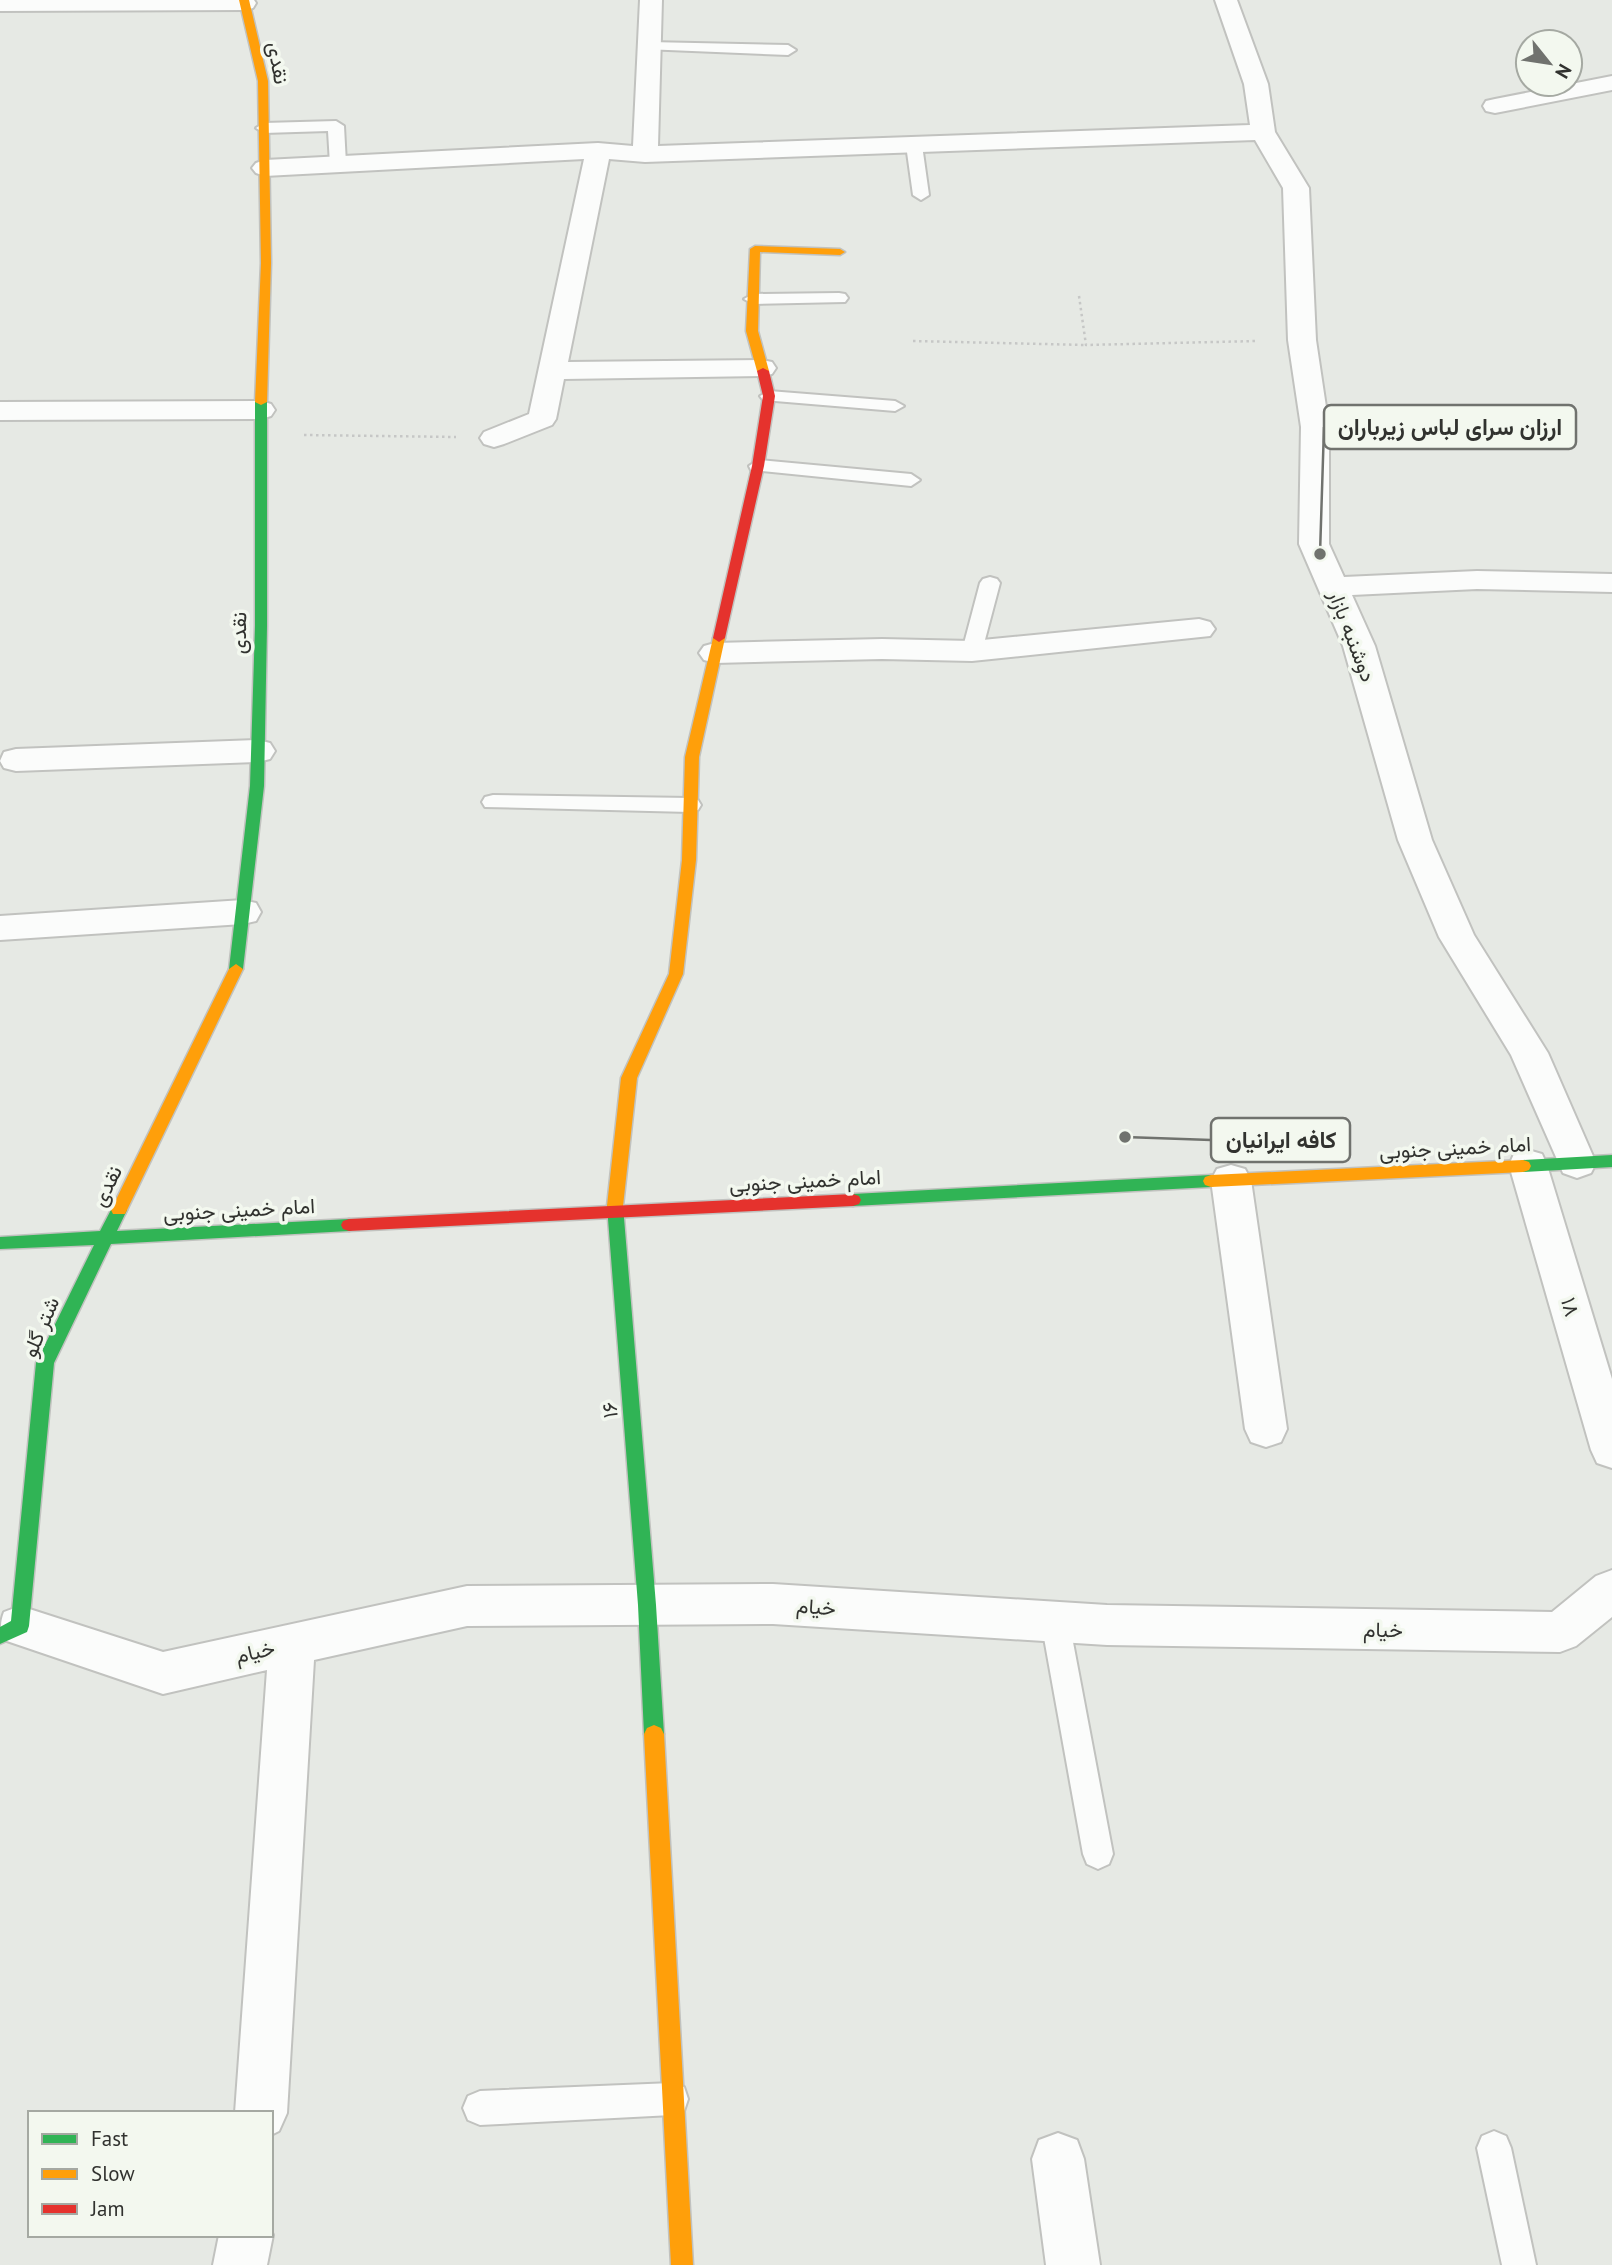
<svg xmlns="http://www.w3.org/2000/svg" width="1612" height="2265" viewBox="0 0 1612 2265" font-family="'PT Sans',Vazirmatn,sans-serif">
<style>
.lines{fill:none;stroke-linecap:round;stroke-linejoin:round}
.lane-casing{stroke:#c1c2bf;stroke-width:4}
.street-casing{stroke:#c1c2bf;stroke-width:4}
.fast-casing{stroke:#c1c2bf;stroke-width:3}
.slow-casing{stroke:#c1c2bf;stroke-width:3}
.jam-casing{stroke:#c1c2bf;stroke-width:3}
.path{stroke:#c6c7c6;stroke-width:2.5;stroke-dasharray:2.5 3.5;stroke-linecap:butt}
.lane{fill:#fbfcfb;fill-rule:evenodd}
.street{fill:#fbfcfb;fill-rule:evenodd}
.fast{fill:#30b455;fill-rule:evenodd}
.slow{fill:#ff9f0a;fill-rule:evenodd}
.jam{fill:#e5322d;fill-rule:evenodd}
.labels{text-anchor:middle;stroke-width:7;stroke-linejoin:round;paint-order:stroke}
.street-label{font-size:21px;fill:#31322f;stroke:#f3f8ef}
.leader{fill:none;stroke:#70726e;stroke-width:2.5}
.callout-dot{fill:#70726e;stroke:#f3f8ef;stroke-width:2.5}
.callout{fill:#f3f8ef;stroke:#70726e;stroke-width:2.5}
.callout-label{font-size:23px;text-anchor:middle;font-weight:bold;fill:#31322f}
</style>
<rect width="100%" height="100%" fill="#e6e9e4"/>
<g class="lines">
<g class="lane-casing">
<path id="lane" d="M649 42 788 45 796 50 788 55 644 49 642 46Z
M336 121 344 126 346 164 338 169 330 164 328 131 264 133 256 128 264 123Z
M914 140 922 145 929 195 921 200 913 195 906 145Z
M839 293 845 294 848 298 845 302 753 304 744 299 753 294Z
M769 391 895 401 904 406 895 411 763 400 760 396Z
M758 460 911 474 920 480 911 486 751 470 749 466Z
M990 577 997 579 1000 583 982 651 979 655H965L962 651 980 583 983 579Z
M493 795 690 798 698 800 701 805 698 810 690 812 485 807 482 802 485 797Z
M1055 1608 1065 1612 1069 1621 1113 1854 1109 1864 1098 1869 1087 1864 1083 1854 1041 1621 1045 1612Z
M672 2083 684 2087 688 2099 684 2111 672 2115 480 2125 468 2120 463 2108 468 2096 480 2091Z
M1494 2131 1506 2136 1511 2148 1536 2265H1502L1477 2148 1482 2136Z"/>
</g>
<g class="street-casing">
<path id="street" d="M0 0H254L256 3 253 8 245 10 0 11Z
M640 0H662L658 146 1250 125 1244 84 1215 0H1237L1268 84 1275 132 1309 188 1316 340 1329 427V544L1344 577 1477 571 1612 574V592L1477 589 1352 595 1375 646 1432 840 1474 935 1548 1053 1596 1163 1591 1173 1577 1178 1563 1173 1511 1055 1439 937 1398 840 1343 646 1299 544 1301 427 1288 340 1283 188 1255 140 645 162 609 159 568 362 762 360 772 362 776 368 772 374 762 376 564 379 556 419 552 425 504 444 494 447 484 444 480 438 484 432 529 414 584 159 265 176 256 173 252 168 256 163 265 160 598 143 633 146Z
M1612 76V90L1495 113 1486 111 1483 106 1486 101 1495 99Z
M261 401 271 404 275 410 271 416 261 419 0 420V402Z
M1199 619 1210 622 1215 629 1210 636 972 661 882 659 715 663 704 660 699 653 704 646 715 643 882 639 972 641Z
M258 740 270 743 275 751 270 759 258 762 16 771 4 768 0 761 4 752 16 749Z
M243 900 256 903 261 912 256 921 243 924 0 940V916Z
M1528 1150 1542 1154 1547 1165 1612 1379V1468L1597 1463 1591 1450 1509 1165 1514 1154Z
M1231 1165 1245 1169 1251 1180 1287 1429 1281 1442 1266 1447 1251 1442 1245 1429 1211 1180 1217 1169Z
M1612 1570V1617L1576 1646 1560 1652 1107 1645 773 1624 467 1626 314 1660 287 2113 279 2131 271 2135V2113H235L267 1670 163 1694 4 1640C0 1630 0 1622 4 1612L20 1606 163 1652 467 1586 773 1584 1107 1605 1552 1612 1596 1576Z
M1058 2133 1077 2140 1084 2159 1100 2265H1046L1032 2159 1039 2140Z
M271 2231 273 2235 267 2265H213L219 2235H271Z"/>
</g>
<g class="fast-casing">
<path id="fast" d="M261 399 267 402V626L264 786 243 969 236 974 229 969 250 786 255 626V402Z
M1612 1155V1167L1523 1172 1517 1170 1515 1166 1517 1162 1523 1160Z
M1211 1175 1217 1177 1219 1181 1217 1185 1211 1187 853 1206 847 1204 845 1200 847 1196 853 1194Z
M615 1200 621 1202 623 1206 656 1605 664 1734 661 1740 654 1743 647 1740 644 1734 638 1605 607 1206 609 1202Z
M119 1204 125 1206 127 1210 117 1231 349 1219 355 1221 357 1225 355 1229 349 1231 111 1244 54 1363 29 1626 27 1632 0 1644V1627L11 1621 36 1363 94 1245 0 1249V1237L100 1231 113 1206Z"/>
</g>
<g class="slow-casing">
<path id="slow" d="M239 0H249L268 81 271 263 267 402 261 405 255 402 261 263 258 81Z
M755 246 840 249 845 252 840 255 760 252 758 331 769 371 763 374 757 371 746 331 750 249Z
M719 634 725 638 699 757 696 860 683 974 637 1078 623 1206 621 1210H609L607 1206 621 1078 669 974 682 860 685 757 713 638Z
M236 964 243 969 127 1210 125 1214H113L111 1210 229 969Z
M1523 1160 1529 1162 1531 1166 1529 1170 1523 1172 1211 1187 1205 1185 1203 1181 1205 1177 1211 1175Z
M654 1725 661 1728 664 1734 693 2265H671L644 1734 647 1728Z"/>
</g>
<g class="jam-casing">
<path id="jam" d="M763 368 769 371 775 396 764 466 725 638 719 642 713 638 752 466 763 396 757 371Z
M853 1194 859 1196 861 1200 859 1204 853 1206 349 1231 343 1229 341 1225 343 1221 349 1219Z"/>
</g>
<path class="path" d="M1079 296 1086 345 1257 341
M913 341 1086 345
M1358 428 1426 430 1529 419
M304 435 456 437"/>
<use href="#lane" class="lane"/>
<use href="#street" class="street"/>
<use href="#fast" class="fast"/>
<use href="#slow" class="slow"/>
<use href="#jam" class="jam"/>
</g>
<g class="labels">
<g class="street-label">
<text transform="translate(278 63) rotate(80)" y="7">نقدی</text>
<text transform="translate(239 633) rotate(-89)" y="7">نقدی</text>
<text transform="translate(1352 636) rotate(69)" y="7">دوشنبه بازار</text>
<text transform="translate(1455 1148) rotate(-3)" y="7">امام خمینی جنوبی</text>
<text transform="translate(805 1181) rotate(-3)" y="7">امام خمینی جنوبی</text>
<text transform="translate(107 1186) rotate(-64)" y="7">نقدی</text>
<text transform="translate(239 1210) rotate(-3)" y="7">امام خمینی جنوبی</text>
<text transform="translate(1570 1307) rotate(74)" y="7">۱۸</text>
<text transform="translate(41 1327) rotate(-67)" y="7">شتر گلو</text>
<text transform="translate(610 1410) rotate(-95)" y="7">۱۶</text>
<text transform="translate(816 1607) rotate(4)" y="7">خیام</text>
<text transform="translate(1383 1630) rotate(1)" y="7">خیام</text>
<text transform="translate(255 1652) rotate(-13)" y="7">خیام</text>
</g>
</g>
<path class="leader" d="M1320 554L1324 427M1125 1137L1211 1140"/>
<g class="callout-dot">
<circle cx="1320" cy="554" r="7"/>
<circle cx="1125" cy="1137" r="7"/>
</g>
<g class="callout">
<rect x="1324" y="405" width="252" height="44" rx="7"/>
<rect x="1211" y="1118" width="139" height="44" rx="7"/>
</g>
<g class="callout-label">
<text x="1450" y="435">ارزان سرای لباس زیرباران</text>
<text x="1281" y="1148">کافه ایرانیان</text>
</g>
<rect x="28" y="2111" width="245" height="126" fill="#f3f8ef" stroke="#a5a9a2" stroke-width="2"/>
<rect x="42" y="2134" width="35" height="10" fill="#30b455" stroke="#a5a9a2" stroke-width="2"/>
<text x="91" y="2146" font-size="21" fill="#31322f">Fast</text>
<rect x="42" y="2169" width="35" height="10" fill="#ff9f0a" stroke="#a5a9a2" stroke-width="2"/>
<text x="91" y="2181" font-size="21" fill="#31322f">Slow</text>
<rect x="42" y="2204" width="35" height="10" fill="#e5322d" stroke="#a5a9a2" stroke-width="2"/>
<text x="91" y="2216" font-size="21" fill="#31322f">Jam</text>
<g transform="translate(1549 63) rotate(120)"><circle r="33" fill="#f3f8ef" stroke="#a5a9a2" stroke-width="2"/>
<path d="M0-5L12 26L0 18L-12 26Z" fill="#70726e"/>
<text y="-10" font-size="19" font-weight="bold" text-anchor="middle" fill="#31322f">N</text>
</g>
</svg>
